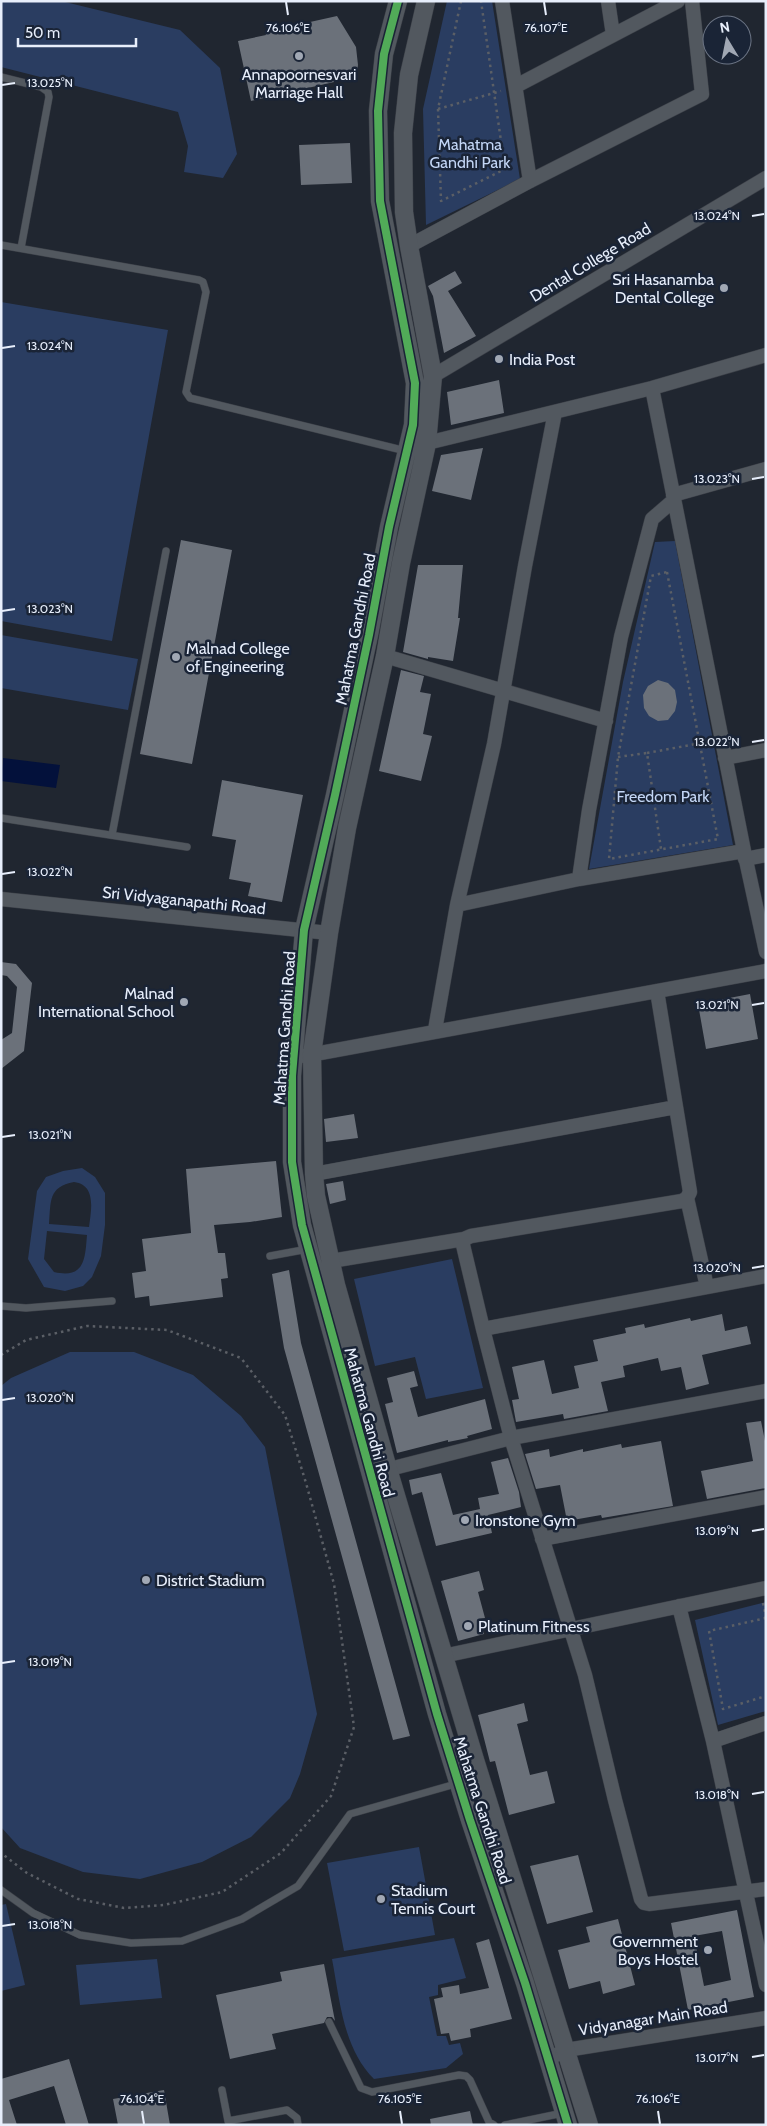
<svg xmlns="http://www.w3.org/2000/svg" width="767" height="2126" viewBox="0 0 767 2126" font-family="Cabin,sans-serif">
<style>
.green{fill:#2a3d61;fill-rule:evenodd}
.water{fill:#03113b}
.building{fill:#6b717a;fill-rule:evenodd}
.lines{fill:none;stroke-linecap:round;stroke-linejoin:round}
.service-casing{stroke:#3c4048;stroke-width:8}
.minor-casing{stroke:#3c4048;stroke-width:15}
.tertiary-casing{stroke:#3c4048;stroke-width:19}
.path{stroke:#5b5f66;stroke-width:2.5;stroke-dasharray:2.5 4;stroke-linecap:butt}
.service{stroke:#52585f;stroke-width:7}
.minor{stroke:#52585f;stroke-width:14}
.tertiary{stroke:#52585f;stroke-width:18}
.cycleway-casing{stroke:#1a2436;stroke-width:11}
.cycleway{stroke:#51ab58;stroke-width:8}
.ticks{fill:none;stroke:#e7eefb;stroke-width:2}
.poi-dot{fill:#a1a8b4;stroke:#1a2436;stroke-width:2}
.labels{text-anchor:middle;stroke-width:5;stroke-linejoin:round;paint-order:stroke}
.poi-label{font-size:16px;fill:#e7eefb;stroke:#1a2436;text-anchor:start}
.park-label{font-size:16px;fill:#c3d6f5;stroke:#1a2436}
.street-label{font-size:16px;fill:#e7eefb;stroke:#1a2436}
.ticks-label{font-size:12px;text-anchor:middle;fill:#e7eefb;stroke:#1a2436;stroke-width:5;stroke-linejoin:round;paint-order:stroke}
</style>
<rect width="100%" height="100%" fill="#202630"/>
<path class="green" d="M1 1H61L180 30 220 68 237 154 223 178 184 172 188 146 178 112 1 67Z
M447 1H492L520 179 426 225 423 109Z
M1 302 168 330 112 641 1 621Z
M675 541 733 845 589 869 623 682 655 542Z
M1 635 138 659 128 710 1 688Z
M82 1168 95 1177 105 1193V1225L101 1256 92 1277 83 1286 65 1291 44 1287 28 1259 37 1191 46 1177 63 1171ZM74 1182C97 1185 91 1211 89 1227L49 1224C51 1201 48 1187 74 1182ZM47 1231 87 1235C85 1259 85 1279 54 1272L44 1259Z
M452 1259 483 1388 426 1399 415 1357 375 1366 354 1279Z
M70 1352H134L193 1375 241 1416 265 1447 317 1714 300 1774 290 1798 251 1837 202 1862 140 1879 83 1872 20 1848 1 1827V1386L11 1378Z
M766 1602V1711L718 1725 695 1620Z
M419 1847 435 1935 344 1951 327 1863Z
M6 1904 25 1985 1 1991V1905Z
M454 1938 466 1978 438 1985V1995L429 1997 437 2036H446L449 2045 460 2043 463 2054 446 2068 374 2079C343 2048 340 2001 332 1959Z
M157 1959 162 1998 80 2005 76 1965Z"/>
<path class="water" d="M3 758 60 765 56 788 1 781Z"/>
<path class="building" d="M337 16 356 47 358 65 356 77 251 101 238 41 266 35 265 32Z
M350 143 352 183 301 185 299 145Z
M455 271 462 283 448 291 476 336 444 353 433 296 428 286Z
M499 380 504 413 451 425 447 392Z
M483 448 471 500 432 491 441 455Z
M181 540 232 550 192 764 140 754Z
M418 565H463L458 618H460L453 661 428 657V659L403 652Z
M401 670 424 676 420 692 431 694 423 734 432 736 421 781 379 771Z
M658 680 668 683 675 690 677 702 675 711 668 720 658 721 649 716 644 708 643 695 648 686Z
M222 780 303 795 282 902 248 896 251 883 229 879 236 840 212 836Z
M1 962 16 964 32 983 24 1051 1 1069V1040L12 1033 17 987 7 976 1 975Z
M750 994 758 1039 706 1049 698 1004Z
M354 1114 358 1138 326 1142 324 1119Z
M276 1161 282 1217 250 1222 214 1225 218 1253H225L228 1278 221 1279 223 1297 150 1306 149 1296 135 1298 132 1273 146 1271 142 1239 191 1233 186 1169Z
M343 1181 346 1200 330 1204 326 1184Z
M289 1270 301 1343 410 1736 393 1740 284 1348 272 1274Z
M722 1314 725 1331 747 1326 751 1344 702 1355 709 1384 686 1390 681 1367 661 1371 658 1358 623 1366 625 1377 601 1382 608 1411 564 1419 563 1414 516 1422 512 1400 519 1399 512 1367 544 1360 552 1394 579 1388 574 1366 598 1361 593 1340 626 1333 625 1328 644 1324 645 1328 690 1318 691 1321Z
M414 1371 418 1386 410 1388 418 1417 485 1399 492 1429 467 1436 468 1438 448 1442V1440L397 1453 385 1404 393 1402 387 1378Z
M761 1421 766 1446V1488L707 1499 701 1471 753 1461 746 1423Z
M661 1441 673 1506 602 1518 601 1515 567 1521 560 1485 536 1489 525 1454 549 1449 550 1457 583 1449V1452L621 1444 622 1448Z
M508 1458 519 1492 521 1507 488 1515 492 1533 436 1546 422 1492 412 1495 409 1480 441 1473 453 1515 480 1509 478 1498 499 1494 491 1462Z
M479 1571 484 1590 478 1592 485 1618 479 1619 484 1634 458 1641 441 1581Z
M524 1703 528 1721 517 1724 530 1775 547 1771 555 1803 509 1815 495 1761 490 1762 478 1715Z
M578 1855 593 1912 547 1924 530 1866Z
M737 1910 754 1997 688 2010 671 1923ZM722 1931 731 1980 704 1986 694 1936Z
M618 1919 635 1985 603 1994 600 1981 569 1989 558 1950 590 1942 586 1927Z
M489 1939 512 2019 470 2029 471 2037 451 2041 449 2033 441 2034 434 1999 443 1997 441 1988 459 1985 460 1994 489 1988 476 1943Z
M324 1964 335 2021 332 2017H327L324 2023 272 2034 276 2049 230 2059 216 1995 282 1981 280 1972Z
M69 2059 89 2125H66L54 2086 9 2100 17 2125H1V2079Z
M164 2090 170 2125H118L113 2099Z
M470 2111 473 2125H431L430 2119Z"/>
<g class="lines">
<g class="service-casing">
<path id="service" d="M1 77 41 87 48 92 49 97 21 248
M1 245 199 280 203 282 206 292 186 392 190 398 406 451
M1 818 187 847
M112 835 166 551
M270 1256 308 1249
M1 1306 26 1308 112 1301
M1 1890 33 1913 80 1935 131 1943 182 1941 242 1919 298 1886 350 1814 459 1783
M329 2022 361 2088 372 2092 459 2075 466 2076 470 2080 489 2122 494 2125
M222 2090 228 2121 287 2110 297 2118 298 2125
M505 2125 563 2113"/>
</g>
<g class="minor-casing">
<path id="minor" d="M502 1 530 181
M608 1 613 35
M516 86 678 1
M409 246 530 181 702 94 692 1
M433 376 766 178
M652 388 744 851 766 952
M555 412 525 566 494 744 457 905 579 879
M427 443 652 388 766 355
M673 495 766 469
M674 500 652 519 621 637 589 810 579 879 744 851
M385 656 606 721
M725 758 766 750
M745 859 766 855
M1 899 329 933
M657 991 676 1107
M435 1030 457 905
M304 1056 766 971
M314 1174 676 1107 690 1192 687 1198 682 1201 471 1236 464 1239 463 1245 483 1329 766 1276
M687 1198 707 1287
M331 1261 464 1239
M483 1329 511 1438 585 1675 615 1800 641 1899 644 1903 649 1904 766 1889
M370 1474 511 1438 766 1391
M542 1539 766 1497
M679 1606 713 1741
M443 1656 766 1588
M766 1723 713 1741 766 1985
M548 2059 566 2050 766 2018"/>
</g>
<g class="tertiary-casing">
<path id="tertiary" d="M398 1 384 54 378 111 380 201 415 383 413 425 389 527 369 635 335 795 304 930 292 1076V1162L302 1225 437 1714 470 1820 525 1983 568 2125
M426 1 409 75 403 133 404 212 409 246 433 376 427 443 401 563 385 656 347 828 329 933 312 1054 314 1174 316 1196 336 1285 388 1469 475 1760 589 2125"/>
</g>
<path class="path" d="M461 1 438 109 441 201 505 169 481 1
M438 109 501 91
M667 572 718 839 609 859 618 757 651 576Z
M647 753 707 742
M618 757 647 753 661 849
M1 1355 26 1340 87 1326 167 1330 241 1358 285 1415 306 1483 334 1584 354 1727 331 1796 281 1853 222 1892 164 1905 124 1908 78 1899 27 1873 1 1853
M763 1603 766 1617
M766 1618 709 1631 723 1709 766 1696"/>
<use href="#service" class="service"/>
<use href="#minor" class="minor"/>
<use href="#tertiary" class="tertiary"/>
<g class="cycleway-casing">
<path id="cycleway" d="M398 1 384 54 378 111 380 201 415 383 413 425 389 527 369 635 335 795 304 930 292 1076V1162L302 1225 437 1714 470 1820 525 1983 568 2125"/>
</g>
<use href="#cycleway" class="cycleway"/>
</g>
<path class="ticks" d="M286 2 288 15M544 2 546 15M2 85 15 83M752 216 764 214M2 348 15 346M752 479 764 477M2 611 15 609M752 742 764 740M2 874 15 872M752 1005 764 1003M2 1137 15 1135M752 1268 764 1266M2 1400 15 1398M752 1531 764 1529M2 1663 15 1661M752 1794 764 1792M2 1926 15 1924M752 2057 764 2055M142 2111 144 2124M400 2111 402 2124M658 2111 660 2124"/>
<g class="poi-dot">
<circle cx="299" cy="56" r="5"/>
<circle cx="724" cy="288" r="5"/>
<circle cx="499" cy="359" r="5"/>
<circle cx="176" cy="657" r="5"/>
<circle cx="184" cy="1002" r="5"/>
<circle cx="465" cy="1520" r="5"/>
<circle cx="146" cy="1580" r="5"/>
<circle cx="468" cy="1626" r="5"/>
<circle cx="381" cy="1899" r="5"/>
<circle cx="708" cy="1950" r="5"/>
</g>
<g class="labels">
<g class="poi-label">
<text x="299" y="80" text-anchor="middle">Annapoornesvari<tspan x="299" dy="18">Marriage Hall</tspan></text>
<text x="714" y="285" text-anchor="end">Sri Hasanamba<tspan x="714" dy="18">Dental College</tspan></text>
<text x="509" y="365">India Post</text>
<text x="186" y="654">Malnad College<tspan x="186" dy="18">of Engineering</tspan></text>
<text x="174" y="999" text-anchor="end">Malnad<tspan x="174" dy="18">International School</tspan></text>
<text x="475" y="1526">Ironstone Gym</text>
<text x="156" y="1586">District Stadium</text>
<text x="478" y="1632">Platinum Fitness</text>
<text x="391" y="1896">Stadium<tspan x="391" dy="18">Tennis Court</tspan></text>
<text x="698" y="1947" text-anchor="end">Government<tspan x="698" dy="18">Boys Hostel</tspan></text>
</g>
<g class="park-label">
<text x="470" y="150">Mahatma<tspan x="470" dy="18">Gandhi Park</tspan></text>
<text x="663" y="802">Freedom Park</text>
</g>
<g class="street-label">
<text transform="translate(590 262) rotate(-31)" y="6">Dental College Road</text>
<text transform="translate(355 629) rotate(-79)" y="6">Mahatma Gandhi Road</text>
<text transform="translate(184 900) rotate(6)" y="6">Sri Vidyaganapathi Road</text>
<text transform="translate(284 1028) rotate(-86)" y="6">Mahatma Gandhi Road</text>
<text transform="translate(370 1422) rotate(75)" y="6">Mahatma Gandhi Road</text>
<text transform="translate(483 1810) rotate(72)" y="6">Mahatma Gandhi Road</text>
<text transform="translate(653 2018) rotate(-9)" y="6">Vidyanagar Main Road</text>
</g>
</g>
<g class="ticks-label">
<text x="546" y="32">76.107°E</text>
<text x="288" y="32">76.106°E</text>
<text x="50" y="87">13.025°N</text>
<text x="717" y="220">13.024°N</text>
<text x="50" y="350">13.024°N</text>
<text x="717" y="483">13.023°N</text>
<text x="50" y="613">13.023°N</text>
<text x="717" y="746">13.022°N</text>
<text x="50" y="876">13.022°N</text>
<text x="717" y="1009">13.021°N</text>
<text x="50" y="1139">13.021°N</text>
<text x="717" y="1272">13.020°N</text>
<text x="50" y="1402">13.020°N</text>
<text x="717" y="1535">13.019°N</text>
<text x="50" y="1666">13.019°N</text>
<text x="717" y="1799">13.018°N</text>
<text x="50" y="1929">13.018°N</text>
<text x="717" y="2062">13.017°N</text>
<text x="142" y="2103">76.104°E</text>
<text x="400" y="2103">76.105°E</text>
<text x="658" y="2103">76.106°E</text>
</g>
<rect width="767" height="2126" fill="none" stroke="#e7eefb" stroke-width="5"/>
<g transform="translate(727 40) rotate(350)"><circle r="24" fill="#1a2436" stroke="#6c7585"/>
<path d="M0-4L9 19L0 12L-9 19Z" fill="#a1a8b4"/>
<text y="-8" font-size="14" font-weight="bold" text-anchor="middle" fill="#e7eefb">N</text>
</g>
<path d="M18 38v8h118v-8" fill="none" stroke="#e7eefb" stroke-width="2.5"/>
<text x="25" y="38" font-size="15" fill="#e7eefb" stroke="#1a2436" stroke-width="4" paint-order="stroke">50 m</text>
</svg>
